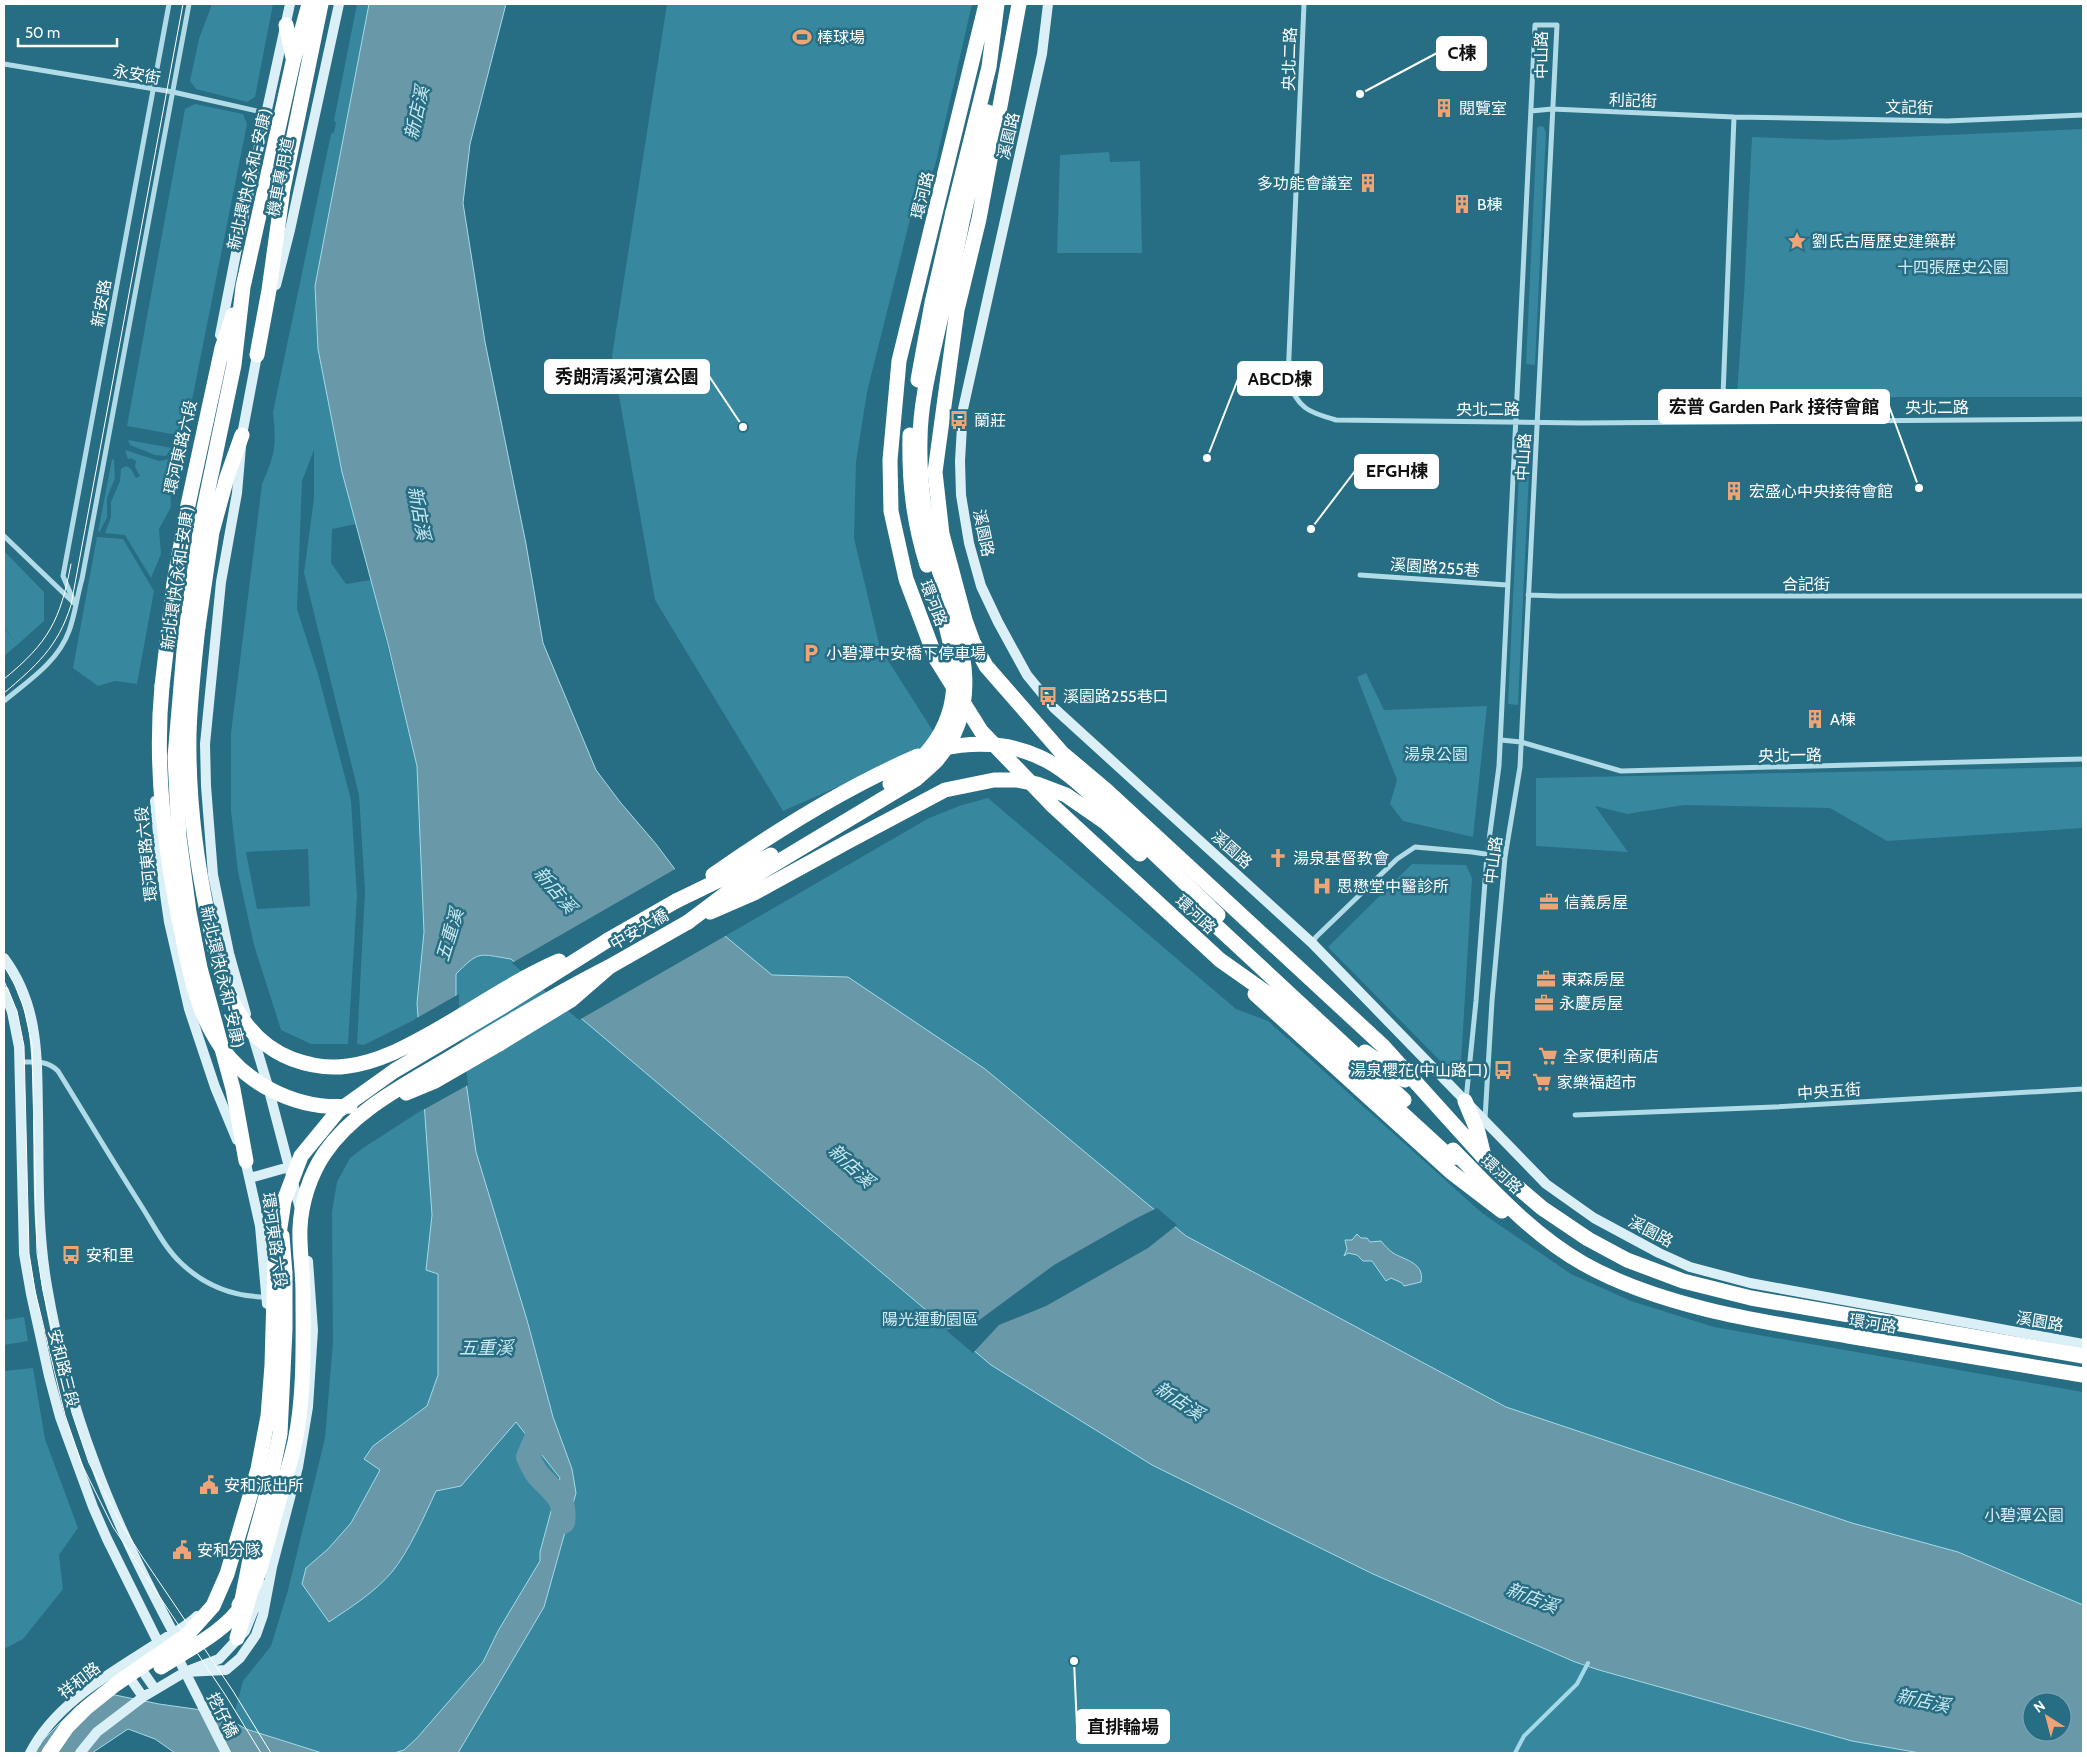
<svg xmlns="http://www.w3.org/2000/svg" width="2087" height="1757" viewBox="0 0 2087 1757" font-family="Cabin,'Noto Sans TC',sans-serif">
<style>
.green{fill:#37879e;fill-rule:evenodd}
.water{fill:#6999a8;stroke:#a4dae7;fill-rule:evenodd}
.pier{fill:#276d83}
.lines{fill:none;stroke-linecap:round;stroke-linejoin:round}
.stream{stroke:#a4dae7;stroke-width:4}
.river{stroke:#6999a8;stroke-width:24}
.street{stroke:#b0dbe7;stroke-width:5}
.secondary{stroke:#daeff6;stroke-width:10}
.highway{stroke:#fff;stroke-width:15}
.tram{stroke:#fff;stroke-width:1}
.highway-bridge{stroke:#fff;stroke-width:15}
.labels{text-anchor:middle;stroke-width:5;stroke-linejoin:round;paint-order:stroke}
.poi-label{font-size:16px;fill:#fff;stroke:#276d83;text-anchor:start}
.street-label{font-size:16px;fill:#fff;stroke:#276d83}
.park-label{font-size:16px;fill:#d3eef6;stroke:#276d83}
.water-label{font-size:18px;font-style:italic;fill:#c9e9f1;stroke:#276d83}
.leader{fill:none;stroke:#fff;stroke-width:2}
.callout-dot{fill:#fff;stroke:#276d83;stroke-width:2}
.callout{fill:#fff;stroke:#fff;stroke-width:2}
.callout-label{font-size:18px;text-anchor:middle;font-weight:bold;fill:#111}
</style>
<rect width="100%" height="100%" fill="#276d83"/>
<path class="green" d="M212 4H273L255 97 247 102 196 89 190 81 199 39Z
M357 4H369L315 286 318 349 342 472 356 524 332 529 331 563 346 584 371 580 417 766 424 932 417 1003 418 1018 364 1045 357 1044 365 891 359 795 304 573 314 498V450L302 481 297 609 318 674 351 800 357 896 348 1044H311L281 1030 254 945 238 872 231 811V733L262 484C276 453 276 445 273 412L331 134 334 132 336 123 334 120ZM308 849 310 906 257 909 246 852Z
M667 4H972L935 166 912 211 867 392 856 462 854 538 880 648 940 742 783 811 655 600 612 356Z
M195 104 243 114 247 124 186 430 177 435 127 426 185 109Z
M1539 126 1544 127 1546 133 1535 365 1526 364 1537 128Z
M2083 129V397H1746L1737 393 1744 295 1752 137 1831 140Z
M1109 152 1110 162 1140 161 1142 253H1057L1060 155Z
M128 440 172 448 166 456 155 455 130 445Z
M125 450 159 461 175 458 178 464 170 482 171 507 159 529 161 554 151 578 125 535 105 533 111 517V502L120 481 121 469 126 466 131 469 136 478 140 476 135 467 136 461 131 458 128 459Z
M112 459 114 460 115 478 107 498V517L100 531 98 532Z
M1519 473H1529L1518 705 1508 704Z
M97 537 123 539 154 591 137 684 115 681 98 686 73 668Z
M4 551 44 592V621L17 645 4 627Z
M4 628 17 645 4 656Z
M1366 673 1384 710 1487 706 1473 837 1403 821 1390 804 1397 780 1357 677Z
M2083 767V828L1887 841 1830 808 1684 805 1627 814 1595 806 1628 852 1536 846V778Z
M988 798 1236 1009 1268 1021 1482 1213 1571 1274 1631 1301 1714 1327 2083 1392V1605L1958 1552 1921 1753H259L235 1711 243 1681 271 1646 288 1590 325 1438 333 1342 332 1212 337 1182 350 1158 363 1148 425 1108 456 1012V974L473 957 483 955 511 959 582 1019 929 818 962 805Z
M1412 864 1466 865 1472 878 1460 1081 1328 947Z
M24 1317 28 1341 4 1345V1320Z
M33 1368 45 1439 78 1528 59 1555 63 1589 23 1639 4 1649V1371Z"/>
<path class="water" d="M369 4H506L470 144 463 203 485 342 526 544 543 643 596 770 620 802 656 844 725 936 772 975 848 977 985 1069 1186 1236 1506 1407 1852 1523 1958 1552 2083 1605V1753H1920L1852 1741 1599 1670 1575 1662 1373 1574 1152 1465 991 1365 511 959C478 954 480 950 456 974V1012L476 1152 527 1320 553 1417 572 1469 576 1493 544 1607 458 1753H394L404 1750 417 1738 483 1662 498 1631 540 1561V1552L560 1478 516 1422 461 1486 436 1491C425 1515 409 1551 392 1572 374 1593 351 1607 329 1622L302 1584 306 1568 328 1549 351 1523 380 1470 364 1459 373 1446 427 1406 438 1375V1274L426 1270 432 1215 417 1003 424 932 417 766 388 644 342 472 318 349 315 286ZM2032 1702H2062V1732H2032Z
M1357 1234 1361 1238H1367L1370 1242 1381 1241C1384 1245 1389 1250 1393 1253 1405 1260 1425 1263 1421 1282L1404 1286 1402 1283 1391 1278 1386 1281 1372 1261H1363L1357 1255 1348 1253 1344 1256 1347 1249 1345 1240H1352Z
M110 1694 159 1704 216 1712 246 1729 322 1753H175L155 1739 128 1729 92 1753H30L77 1706Z"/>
<path class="pier" d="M677 868 727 935 579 1020 512 963Z
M459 994V1012L468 1085 423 1110 415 1019Z
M1157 1208 1177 1225 1148 1248 1046 1306 999 1325 973 1353 946 1330 978 1321 1054 1265 1133 1220Z"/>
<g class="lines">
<path class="stream" d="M1515 1753 1524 1736 1577 1684 1588 1663"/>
<path class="river" d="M535 1414 541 1427 528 1457C531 1463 534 1470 538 1475 552 1491 567 1498 563 1522"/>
<path class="street" d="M1304 4 1288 379C1297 408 1308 412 1336 420L1582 423 2083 419
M4 64 173 92 266 113
M1531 111 1552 109 1734 117 1947 121 2083 115
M1722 421 1734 117
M4 536 74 603
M1360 575 1507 585
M1528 595 1558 596H2083
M75 604 63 576 169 4
M4 701C28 681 58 662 69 631 75 615 77 596 82 579L189 4
M1501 740 1521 742 1621 771 2083 759
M1312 943 1316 937 1397 859 1415 847 1472 852 1505 857
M20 1062C34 1062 47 1060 58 1071 86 1116 113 1162 142 1207 154 1226 165 1248 181 1263 205 1286 235 1297 267 1297
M1466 1100 1476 1001 1487 855 1499 766 1535 25H1557L1520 767 1505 857 1492 1001 1485 1119
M1575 1115 1774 1107 2083 1089"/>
<path class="secondary" d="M1048 4 1042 54 963 409 960 461 961 495 969 543 981 586 998 622 1027 675 1054 708 1312 943 1546 1184 1594 1218 1659 1253 1690 1267 1750 1283 2083 1344
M276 285 290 230 339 4
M220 335 239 238 290 4
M155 801 161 867 169 922 189 1009 215 1087 237 1140
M4 958C39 1005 37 1056 38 1113 39 1170 37 1229 47 1286 57 1345 73 1405 94 1461 115 1520 144 1577 173 1632L174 1637
M4 991 12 1012 19 1047 24 1254 31 1294 49 1376 60 1417 93 1507 107 1539 158 1642 163 1645
M246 1014 229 953 213 875 206 786 205 744 221 582 237 493 242 435 258 350
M252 1033 267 1083 300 1209
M244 1155 260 1226 267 1304
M250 1178 289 1167
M175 1652 226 1753
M137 1663 155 1689
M125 1671 143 1697
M185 1672 226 1670 240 1658 256 1635 263 1615 272 1567 298 1467 308 1407 313 1330 308 1261
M30 1753C56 1702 113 1672 159 1642 171 1634 186 1627 197 1616
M80 1753 97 1732 143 1697 185 1672 219 1659 245 1631 264 1585"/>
<path class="highway" d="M986 4 899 361 890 460 891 511 906 579 936 659 981 731 1053 806 1220 960 1284 1005 1451 1158 1459 1156
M1019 4 979 219 957 310 935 472 942 534 965 620 973 642 986 666 1062 753 1106 790 1383 1046 1485 1159 1542 1208 1588 1239 1627 1260 1683 1281 1751 1298 2083 1356
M286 25 293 58
M953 212 989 67 997 4
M963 217 988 112
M257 355 269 290 283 189 321 4
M198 627 212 532 227 477 242 435
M162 686 174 583 188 505 222 348 233 315
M1211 921 1404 1100
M608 940 676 901
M1255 994 1451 1172 1502 1211
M499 1044 571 1000 609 967 688 922
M1365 1052 1405 1080
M1465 1101 1478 1132 1484 1156
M1453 1150C1493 1191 1534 1236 1584 1264 1661 1307 1762 1322 1848 1336 1927 1349 2005 1362 2083 1375
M246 1161 233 1089 200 968 189 912 179 837 175 757 185 639 202 518 234 365 243 287 293 62 309 4
M239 1605 242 1600 253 1544 270 1482 280 1434 285 1330V1273L282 1236
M237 1638 250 1594"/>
<path class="tram" d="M4 679C49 642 60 621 71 564
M4 693C36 666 58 647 71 605L183 4
M4 966 14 983 24 1008 32 1045 37 1253 43 1291 72 1413 89 1463 120 1522 143 1558 233 1691 271 1753
M4 981 17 1011 24 1046 29 1253 35 1291 65 1415 82 1465 113 1527 226 1696 261 1753"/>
<path class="highway-bridge" d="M918 380 932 303 953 212
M910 435C909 481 913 520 927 565
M198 627C194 663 190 698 189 734 188 795 195 855 208 916 219 972 232 1036 292 1059 311 1066 329 1069 348 1066 379 1062 406 1047 433 1032 474 1009 515 980 559 961
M162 686C154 769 165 852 182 934 189 968 195 1003 213 1034 239 1082 296 1111 350 1106
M940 749C972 742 1006 742 1037 756 1066 768 1089 793 1112 814 1148 847 1183 881 1218 915
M890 784C960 738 965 684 941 608
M713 875C777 830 846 787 918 756
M676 901 771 855
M710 912 756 892 849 841 945 790 994 780H1017L1037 784 1066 795 1105 822 1140 854
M688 922 728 892 916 779C923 773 930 767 936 761 991 698 954 625 935 556 924 519 919 479 920 440 920 403 931 361 939 325 948 289 956 253 963 217
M406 1093 435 1081 499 1044
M161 1667C190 1648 224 1633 244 1603 260 1579 265 1549 273 1522 280 1495 289 1469 295 1442 305 1393 303 1342 303 1292 303 1270 299 1249 300 1228 301 1203 310 1175 324 1154 354 1110 405 1085 450 1058 502 1026 554 995 609 967
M49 1753 67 1727 86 1708 116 1684 187 1635 213 1606 227 1574 258 1469 268 1416 272 1365 275 1260 284 1201 301 1156 338 1111 394 1071 505 1005 608 940"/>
</g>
<defs>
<g id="stadium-bare" transform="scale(1.5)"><path d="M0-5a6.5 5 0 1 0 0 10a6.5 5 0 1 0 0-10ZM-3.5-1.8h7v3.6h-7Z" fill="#efa476" stroke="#276d83" stroke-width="2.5" paint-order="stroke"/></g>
<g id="building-bare" transform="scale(1.5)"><path d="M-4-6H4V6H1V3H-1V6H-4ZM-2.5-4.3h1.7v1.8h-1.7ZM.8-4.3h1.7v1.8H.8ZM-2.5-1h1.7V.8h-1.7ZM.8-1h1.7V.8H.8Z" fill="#efa476" stroke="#276d83" stroke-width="2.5" paint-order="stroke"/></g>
<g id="sight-bare" transform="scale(1.5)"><path d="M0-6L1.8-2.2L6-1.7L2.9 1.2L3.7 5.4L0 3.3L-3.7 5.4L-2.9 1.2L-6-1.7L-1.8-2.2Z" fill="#efa476" stroke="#276d83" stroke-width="2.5" paint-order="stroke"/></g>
<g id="bus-bare" transform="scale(1.5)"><path d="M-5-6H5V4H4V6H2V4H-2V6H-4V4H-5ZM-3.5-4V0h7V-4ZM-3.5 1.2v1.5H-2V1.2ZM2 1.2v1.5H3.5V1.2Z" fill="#efa476" stroke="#276d83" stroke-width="2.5" paint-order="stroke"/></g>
<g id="parking-bare" transform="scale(1.5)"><path d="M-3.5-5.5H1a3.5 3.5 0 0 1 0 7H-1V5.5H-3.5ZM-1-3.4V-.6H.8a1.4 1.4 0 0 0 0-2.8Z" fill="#efa476" stroke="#276d83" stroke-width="2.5" paint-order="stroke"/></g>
<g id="church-bare" transform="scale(1.5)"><path d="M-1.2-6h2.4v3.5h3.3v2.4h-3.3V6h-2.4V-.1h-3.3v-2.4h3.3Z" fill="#efa476" stroke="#276d83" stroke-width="2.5" paint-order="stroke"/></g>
<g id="hospital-bare" transform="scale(1.5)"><path d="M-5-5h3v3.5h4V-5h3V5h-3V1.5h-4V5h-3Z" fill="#efa476" stroke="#276d83" stroke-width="2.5" paint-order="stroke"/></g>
<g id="office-bare" transform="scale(1.5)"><path d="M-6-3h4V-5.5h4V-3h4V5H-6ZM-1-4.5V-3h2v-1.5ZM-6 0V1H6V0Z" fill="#efa476" stroke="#276d83" stroke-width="2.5" paint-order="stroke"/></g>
<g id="supermarket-bare" transform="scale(1.5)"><path d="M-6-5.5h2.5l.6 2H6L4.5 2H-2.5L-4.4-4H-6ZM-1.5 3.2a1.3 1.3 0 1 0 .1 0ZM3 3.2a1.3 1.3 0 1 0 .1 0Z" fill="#efa476" stroke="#276d83" stroke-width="2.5" paint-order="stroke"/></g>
<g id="civic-bare" transform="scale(1.5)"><path d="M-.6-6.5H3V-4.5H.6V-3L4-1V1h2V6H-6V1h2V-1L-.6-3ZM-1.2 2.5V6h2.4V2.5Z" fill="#efa476" stroke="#276d83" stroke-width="2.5" paint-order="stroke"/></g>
</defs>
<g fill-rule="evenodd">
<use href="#stadium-bare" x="802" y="37"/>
<use href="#building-bare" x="1444" y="108"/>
<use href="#building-bare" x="1368" y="183"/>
<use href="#building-bare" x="1462" y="204"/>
<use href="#sight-bare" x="1797" y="241"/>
<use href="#bus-bare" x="959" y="420"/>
<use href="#building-bare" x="1734" y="491"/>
<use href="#parking-bare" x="811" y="653"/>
<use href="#bus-bare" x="1048" y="696"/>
<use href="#building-bare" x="1815" y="719"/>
<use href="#church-bare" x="1278" y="858"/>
<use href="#hospital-bare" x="1322" y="886"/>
<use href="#office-bare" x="1549" y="902"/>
<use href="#office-bare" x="1546" y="979"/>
<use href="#office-bare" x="1544" y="1003"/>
<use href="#supermarket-bare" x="1548" y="1056"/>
<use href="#bus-bare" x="1503" y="1070"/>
<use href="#supermarket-bare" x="1542" y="1082"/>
<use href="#bus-bare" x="71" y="1255"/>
<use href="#civic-bare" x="209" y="1485"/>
<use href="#civic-bare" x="182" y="1550"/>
</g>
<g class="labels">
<g class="poi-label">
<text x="817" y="43">棒球場</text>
<text x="1459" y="114">閱覽室</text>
<text x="1353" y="189" text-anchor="end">多功能會議室</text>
<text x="1477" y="210">B棟</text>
<text x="1812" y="247">劉氏古厝歷史建築群</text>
<text x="974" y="426">蘭莊</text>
<text x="1749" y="497">宏盛心中央接待會館</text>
<text x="826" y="659">小碧潭中安橋下停車場</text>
<text x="1063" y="702">溪園路255巷口</text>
<text x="1830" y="725">A棟</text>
<text x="1293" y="864">湯泉基督教會</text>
<text x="1337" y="892">思懋堂中醫診所</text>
<text x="1564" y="908">信義房屋</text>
<text x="1561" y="985">東森房屋</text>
<text x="1559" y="1009">永慶房屋</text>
<text x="1563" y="1062">全家便利商店</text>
<text x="1488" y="1076" text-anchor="end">湯泉櫻花(中山路口)</text>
<text x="1557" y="1088">家樂福超市</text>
<text x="86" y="1261">安和里</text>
<text x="224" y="1491">安和派出所</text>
<text x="197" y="1556">安和分隊</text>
</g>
<g class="street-label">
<text transform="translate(1541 55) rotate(-90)" y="6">中山路</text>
<text transform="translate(1289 59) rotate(-88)" y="6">央北二路</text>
<text transform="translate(137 74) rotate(10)" y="6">永安街</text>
<text transform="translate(1633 100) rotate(2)" y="6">利記街</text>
<text transform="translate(1909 107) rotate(1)" y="6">文記街</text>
<text transform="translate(1008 136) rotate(-77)" y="6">溪園路</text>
<text transform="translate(280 177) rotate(-79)" y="6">機車專用道</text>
<text transform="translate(249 179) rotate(-77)" y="6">新北環快(永和-安康)</text>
<text transform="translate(922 195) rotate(-76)" y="6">環河路</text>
<text transform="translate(101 303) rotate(-80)" y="6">新安路</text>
<text x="1937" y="413">央北二路</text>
<text x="1488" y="415">央北二路</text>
<text transform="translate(180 447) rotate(-77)" y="6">環河東路六段</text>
<text transform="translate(1523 457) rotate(-87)" y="6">中山路</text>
<text transform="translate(984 533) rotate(78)" y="6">溪園路</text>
<text transform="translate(1435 567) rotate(4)" y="6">溪園路255巷</text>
<text transform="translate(177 578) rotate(-82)" y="6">新北環快(永和-安康)</text>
<text x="1806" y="590">合記街</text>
<text transform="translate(934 603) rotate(69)" y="6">環河路</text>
<text transform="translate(1790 755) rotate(-1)" y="6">央北一路</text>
<text transform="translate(1232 849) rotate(42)" y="6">溪園路</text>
<text transform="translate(146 854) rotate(-96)" y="6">環河東路六段</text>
<text transform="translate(1493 860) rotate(-83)" y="6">中山路</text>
<text transform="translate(1196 914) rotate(43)" y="6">環河路</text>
<text transform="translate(639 929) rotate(-30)" y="6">中安大橋</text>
<text transform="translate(223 977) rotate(77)" y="6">新北環快(永和-安康)</text>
<text transform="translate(1829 1091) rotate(-4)" y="6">中央五街</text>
<text transform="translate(1502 1174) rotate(43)" y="6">環河路</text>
<text transform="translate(1651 1231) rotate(28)" y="6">溪園路</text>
<text transform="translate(275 1240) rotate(82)" y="6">環河東路六段</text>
<text transform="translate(2040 1321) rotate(10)" y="6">溪園路</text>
<text transform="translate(1873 1323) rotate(9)" y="6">環河路</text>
<text transform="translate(64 1368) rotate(76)" y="6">安和路三段</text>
<text transform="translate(79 1680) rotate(-38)" y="6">祥和路</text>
<text transform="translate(223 1715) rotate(63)" y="6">挖仔橋</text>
</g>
<g class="park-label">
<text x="1953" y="273">十四張歷史公園</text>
<text x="1436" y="760">湯泉公園</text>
<text x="930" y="1325">陽光運動園區</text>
<text x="2024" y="1521">小碧潭公園</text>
</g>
<g class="water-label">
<text transform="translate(417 113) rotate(-77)" y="6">新店溪</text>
<text transform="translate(419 513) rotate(80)" y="6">新店溪</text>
<text transform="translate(555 890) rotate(50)" y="6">新店溪</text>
<text transform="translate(450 935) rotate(-73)" y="6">五重溪</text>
<text transform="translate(851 1166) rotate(43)" y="6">新店溪</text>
<text x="486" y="1354">五重溪</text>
<text transform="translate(1179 1401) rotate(34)" y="6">新店溪</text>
<text transform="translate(1532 1598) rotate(21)" y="6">新店溪</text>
<text transform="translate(1923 1701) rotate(12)" y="6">新店溪</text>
</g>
</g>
<path class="leader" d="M1360 94L1437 53M743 427L709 376M1207 458L1238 379M1919 488L1889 406M1311 529L1355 471M1074 1661L1077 1727"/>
<g class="callout-dot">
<circle cx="1360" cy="94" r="5"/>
<circle cx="743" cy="427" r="5"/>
<circle cx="1207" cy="458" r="5"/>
<circle cx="1919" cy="488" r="5"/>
<circle cx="1311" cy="529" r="5"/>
<circle cx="1074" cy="1661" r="5"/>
</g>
<g class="callout">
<rect x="1437" y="37" width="49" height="33" rx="5"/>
<rect x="545" y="360" width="164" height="33" rx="5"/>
<rect x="1238" y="362" width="84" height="33" rx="5"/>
<rect x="1659" y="390" width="230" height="33" rx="5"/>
<rect x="1355" y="455" width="83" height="33" rx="5"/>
<rect x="1077" y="1710" width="92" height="33" rx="5"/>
</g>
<g class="callout-label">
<text x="1462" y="59">C棟</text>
<text x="627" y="383">秀朗清溪河濱公園</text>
<text x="1280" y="385">ABCD棟</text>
<text x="1774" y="413">宏普 Garden Park 接待會館</text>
<text x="1397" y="477">EFGH棟</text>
<text x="1123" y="1733">直排輪場</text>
</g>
<rect width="2087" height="1757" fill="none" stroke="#ffffff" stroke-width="10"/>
<g transform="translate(2047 1717) rotate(324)"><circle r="24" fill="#276d83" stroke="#7da7b5"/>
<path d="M0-4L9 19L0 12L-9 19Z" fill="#efa476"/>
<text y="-8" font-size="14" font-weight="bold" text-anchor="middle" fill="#ffffff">N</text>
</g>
<path d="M18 38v8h99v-8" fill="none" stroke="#ffffff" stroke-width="2.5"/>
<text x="25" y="38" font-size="15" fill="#ffffff" stroke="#276d83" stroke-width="4" paint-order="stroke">50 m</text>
</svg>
